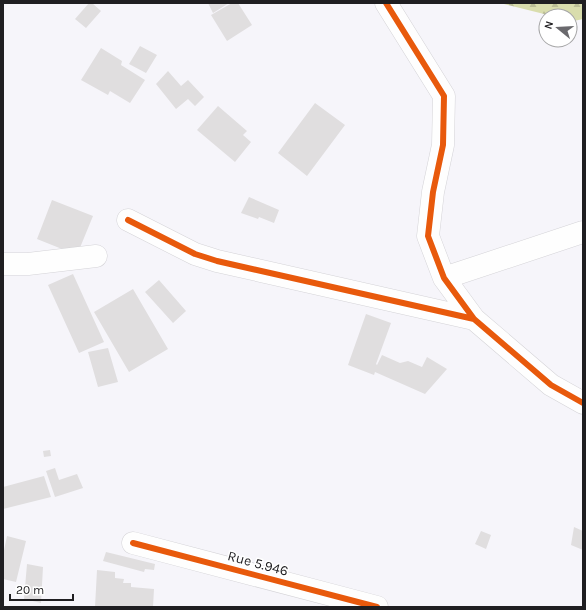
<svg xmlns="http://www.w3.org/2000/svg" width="586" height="610" viewBox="0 0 586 610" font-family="Karla,sans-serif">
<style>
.forest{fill:url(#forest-firs)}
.building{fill:#e0dedf}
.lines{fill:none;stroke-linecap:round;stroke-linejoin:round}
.street-casing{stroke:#d4d3d7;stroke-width:23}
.street{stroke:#fefefe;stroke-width:22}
.cycleway-casing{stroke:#fff;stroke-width:8}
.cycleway{stroke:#e8590c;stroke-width:6}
.labels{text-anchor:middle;stroke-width:3;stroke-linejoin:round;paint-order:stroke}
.street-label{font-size:14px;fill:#1f1e21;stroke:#fff}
</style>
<defs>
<pattern id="forest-firs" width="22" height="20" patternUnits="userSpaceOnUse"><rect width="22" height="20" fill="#d9ddad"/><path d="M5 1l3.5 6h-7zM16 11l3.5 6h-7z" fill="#babd95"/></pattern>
</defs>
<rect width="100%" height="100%" fill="#f6f5fa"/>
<path class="forest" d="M500 3H583V19L574 21 570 20V16H552Z"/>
<path class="building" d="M89 3H92L101 11 86 28 75 19Z
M208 3H229L213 13Z
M232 3H238L252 25 227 41 211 15Z
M140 46 157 55 146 73 129 64Z
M101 48 122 61 121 65 145 80 130 103 110 91 108 95 81 80Z
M168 71 181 86 188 80 204 97 195 106 188 99 176 109 156 84Z
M315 103 345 125 307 176 278 153Z
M218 106 247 131 243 135 251 142 235 162 197 130Z
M249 197 279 210 274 223 259 217 258 219 241 213Z
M52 200 93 216 77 255 37 239Z
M73 274 104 342 79 353 48 285Z
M159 280 186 311 173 323 145 292Z
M133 289 168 349 129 372 94 312Z
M366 314 391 323 376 364 377 365 382 355 400 363 408 361 422 367 427 357 447 369 425 394 375 372 374 375 348 365Z
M108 348 118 382 98 387 88 352Z
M50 450 51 456 44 457 43 451Z
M55 468 59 480 77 474 83 488 55 497 46 471Z
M44 476 51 497 3 509V487Z
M574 527 583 531V550L571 545Z
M481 531 491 535 486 549 475 544Z
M7 536 26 541 16 582 3 579V555Z
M106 552 155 564 154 570 145 569 144 572 103 561Z
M27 564 43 567 41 603 24 599Z
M97 570 115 572V578L124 579 123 583H131V587L154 589 153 607H95Z"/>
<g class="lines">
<g class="street-casing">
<path id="street" d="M386 3 444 96 443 145 433 192 428 236 444 278 474 319 551 385 583 403
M128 220 195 254 217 261 474 319
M3 264H28L96 256
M444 278 583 232
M133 543 377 607"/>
</g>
<use href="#street" class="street"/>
<g class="cycleway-casing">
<path id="cycleway" d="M386 3 444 96 443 145 433 192 428 236 444 278 474 319 551 385 583 403
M128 220 195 254 217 261 474 319
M133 543 377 607"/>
</g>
<use href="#cycleway" class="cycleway"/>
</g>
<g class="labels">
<g class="street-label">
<text transform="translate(258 563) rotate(15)" y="5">Rue 5.946</text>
</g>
</g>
<rect width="586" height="610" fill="none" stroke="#1f1e21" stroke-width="8"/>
<g transform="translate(558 28) rotate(288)"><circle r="19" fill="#ffffff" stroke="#a5a5a6"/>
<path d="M0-3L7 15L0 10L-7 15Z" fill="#6a696d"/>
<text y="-6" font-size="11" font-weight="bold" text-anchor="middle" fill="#1f1e21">N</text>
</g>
<path d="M10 594v6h63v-6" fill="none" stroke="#1f1e21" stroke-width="2"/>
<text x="16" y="594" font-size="12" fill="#1f1e21" stroke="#ffffff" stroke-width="3" paint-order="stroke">20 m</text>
</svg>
